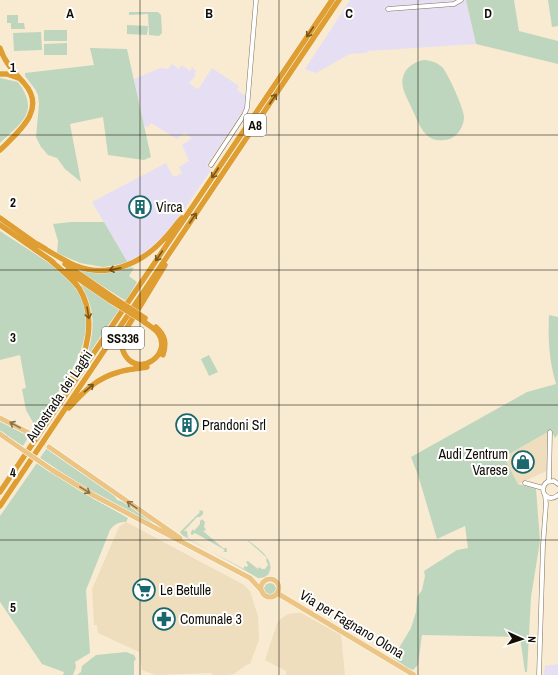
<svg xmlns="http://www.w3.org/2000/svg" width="558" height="675" viewBox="0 0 558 675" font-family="'Archivo Narrow',sans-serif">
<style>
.built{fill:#eedebe}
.industrial{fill:#e6dff4}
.green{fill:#bed6be}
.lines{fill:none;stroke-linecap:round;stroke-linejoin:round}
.major-tunnel{stroke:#d6cab3;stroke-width:5;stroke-dasharray:5 2.5;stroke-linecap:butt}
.minor-casing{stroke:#7d725c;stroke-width:5}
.major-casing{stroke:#fff;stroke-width:6}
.highway-casing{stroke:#fff;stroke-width:6}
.minor{stroke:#fff;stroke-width:4}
.major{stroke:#ecc584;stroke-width:5}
.highway{stroke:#df9e32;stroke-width:5.5}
.major-bridge-casing{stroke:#fff;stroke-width:6;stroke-linecap:butt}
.highway-bridge-casing{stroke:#fff;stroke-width:6;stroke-linecap:butt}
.major-bridge{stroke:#ecc584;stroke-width:5}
.highway-bridge{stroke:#df9e32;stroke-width:5.5}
.oneway{stroke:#78561c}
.oneway2{stroke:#8a734b}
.grid{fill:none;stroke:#120e06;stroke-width:1;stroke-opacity:0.55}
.labels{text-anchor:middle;stroke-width:4;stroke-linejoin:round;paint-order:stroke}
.shield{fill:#fff;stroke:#595651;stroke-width:1}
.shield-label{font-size:13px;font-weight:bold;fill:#120e06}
.poi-label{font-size:14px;fill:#120e06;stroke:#fff;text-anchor:start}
.street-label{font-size:14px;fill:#120e06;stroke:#fff}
.grid-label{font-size:13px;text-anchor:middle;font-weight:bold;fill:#120e06;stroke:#fff;stroke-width:4;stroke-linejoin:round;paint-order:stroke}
</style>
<rect width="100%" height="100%" fill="#f8ebd2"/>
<path class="built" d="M549 431V470L518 484 504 457Z
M126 522 244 585 250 591 258 616 259 640 250 664 246 665 234 674 228 675H213L211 673 155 675 142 670 139 652 98 633 97 625H94L92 589 119 527Z
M295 613H301L341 635 345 675H286V671L265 660 278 621 288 614Z"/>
<path class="industrial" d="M350 0H466L476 44 369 51 366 53 350 54 316 73 305 69Z
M172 64 179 69 181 65 190 71 192 67 196 71 194 74 196 75 189 83 197 89 199 88 212 68 239 86 237 90 247 97 245 108 207 165 211 170 177 220 165 235 152 248 128 263 92 202 166 163 173 176H176L182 173 179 167 189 161 182 145 192 138 184 133 177 139 151 123 148 127 144 126 134 79 160 68 168 69Z
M558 664V675H544L545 666Z"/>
<path class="green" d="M466 0H514L519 31 558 41V64L476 44Z
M548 0H558V26L552 27Z
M129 12H158L161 15 162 33 159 36 149 35 148 14 129 15Z
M7 15H18V23H24L25 29H11V23H7Z
M127 25 148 26 147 35 127 34Z
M44 30H67V41H44Z
M41 32 42 50 14 51 13 33Z
M67 43V55H44V44Z
M90 48 127 49 151 157 144 160 108 155 103 117 70 124 81 182 65 169 57 158 48 155 41 147 36 137 39 104 38 95 35 89 25 76V73L94 65Z
M423 60C430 60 436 62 442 67 448 73 464 109 464 117 464 123 461 130 457 134 454 137 449 140 444 140 424 143 419 123 412 109 408 99 400 88 403 77 405 68 414 62 423 60Z
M0 78 18 82C40 112 22 122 0 143Z
M71 222H104L128 263 103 267 80 263 57 253 58 241 53 224Z
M0 231C19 244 40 256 58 270 119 319 67 378 35 426L26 410 22 389 26 388 20 355 0 360Z
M129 267 134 268 129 276 137 282 126 301 74 268C94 274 108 274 129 267Z
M80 283 119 310 106 328 87 357C95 326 96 310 80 283Z
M549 315 558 317V434L555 438 551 430 504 457 518 484 536 489 540 541 531 597 527 672H525L520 637 422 635 418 665 413 670 408 668 393 658 411 628 416 612 417 597 422 590 425 576 424 571 457 550 468 548 465 526 437 539 418 475 411 457 527 392 556 384C549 360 548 340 549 315Z
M209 355 218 372 209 376 201 359Z
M0 420 18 429 29 436 23 446 0 431Z
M47 448 112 492 117 500 127 503 164 530 91 492 40 458Z
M37 463 80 491 128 518 126 522C118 522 115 524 110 530L86 590 90 653 75 662 76 667 73 675H63L64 672 61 671 42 664 0 602V516Z
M199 510 203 511V514L200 517H197L184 531H187L188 539 244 569V566L247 567 248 565 246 562 248 561 258 569 259 567 262 569H265L268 565 266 560 267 558 248 541V540C256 547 276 559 269 573 267 577 263 578 258 578L182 535 180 532 200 512Z
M202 519 205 522 204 527 206 530 203 531 223 548H226L227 549V552H223L225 550 195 533 192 535 191 534V532L193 529 194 531 200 524V521Z
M264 589a6 6 0 1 1 12 0a6 6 0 1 1-12 0Z
M126 652 134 655 136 659 134 661V675H77L81 672 82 666 96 655Z"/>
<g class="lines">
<path class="major-tunnel" d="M29 433 49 447"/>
<g class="minor-casing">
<path id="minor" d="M388 9 454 4 461 0
M211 165 244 115 247 108 256 0
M549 481 550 432
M525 483 543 488
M558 484 554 481 547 482C537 490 548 504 558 495
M539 675 543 545 546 504 545 495"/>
</g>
<g class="major-casing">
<path id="major" d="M0 418 29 433
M0 434 7 439
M49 447 180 538
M52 470 93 495 250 578 261 590
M261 588a9 9 0 1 1 18 0a9 9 0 1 1-18 0Z
M277 593 414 675"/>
</g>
<g class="highway-casing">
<path id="highway" d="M0 48C5 63 14 72 24 83 48 110 17 133 0 150
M0 74H7L18 78
M0 218 38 245
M0 225 53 262
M37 244C49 251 61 259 74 265 107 279 141 264 164 239 171 232 176 224 182 218
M50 260C60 269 71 277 79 288 97 317 88 355 70 382
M65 264 114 298
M67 271 111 301
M143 321C148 325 154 328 158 333 173 354 139 378 125 355 120 347 122 339 125 331L165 265
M156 327C165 335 167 343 163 355
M69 408C84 391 97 378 119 372 128 369 138 369 147 367
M0 492 332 0
M0 506 339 0"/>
</g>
<use href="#minor" class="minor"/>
<use href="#major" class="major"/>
<use href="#highway" class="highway"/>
<g class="major-bridge-casing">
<path id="major-bridge" d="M7 439 52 470"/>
</g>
<g class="highway-bridge-casing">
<path id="highway-bridge" d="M114 298 145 318
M111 301 143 321"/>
</g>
<use href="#major-bridge" class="major-bridge"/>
<use href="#highway-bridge" class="highway-bridge"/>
</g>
<defs><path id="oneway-shaft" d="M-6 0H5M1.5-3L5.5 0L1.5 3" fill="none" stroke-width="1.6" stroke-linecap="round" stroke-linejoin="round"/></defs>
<g class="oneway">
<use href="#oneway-shaft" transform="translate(310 32) rotate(124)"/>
<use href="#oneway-shaft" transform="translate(273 99) rotate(-56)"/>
<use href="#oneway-shaft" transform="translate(215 173) rotate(124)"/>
<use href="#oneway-shaft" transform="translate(193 218) rotate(-56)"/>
<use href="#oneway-shaft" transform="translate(159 256) rotate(124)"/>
<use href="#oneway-shaft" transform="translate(115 269) rotate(168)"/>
<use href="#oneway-shaft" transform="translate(88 313) rotate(81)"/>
<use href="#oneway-shaft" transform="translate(89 388) rotate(-40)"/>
</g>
<g class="oneway2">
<use href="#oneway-shaft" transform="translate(15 425) rotate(-151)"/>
<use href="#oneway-shaft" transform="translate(85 490) rotate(32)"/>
<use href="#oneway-shaft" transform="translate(132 505) rotate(-145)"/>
</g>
<path class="grid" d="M140 0V675M279 0V675M418 0V675M0 135H558M0 270H558M0 405H558M0 540H558"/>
<defs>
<g id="building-ring" transform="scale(1.15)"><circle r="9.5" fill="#fff" stroke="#1a676d" stroke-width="1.5"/><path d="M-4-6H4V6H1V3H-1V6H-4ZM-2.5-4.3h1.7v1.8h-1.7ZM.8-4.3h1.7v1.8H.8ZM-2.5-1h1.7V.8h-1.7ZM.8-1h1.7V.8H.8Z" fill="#1a676d"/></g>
<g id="shop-ring" transform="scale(1.15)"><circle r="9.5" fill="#fff" stroke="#1a676d" stroke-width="1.5"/><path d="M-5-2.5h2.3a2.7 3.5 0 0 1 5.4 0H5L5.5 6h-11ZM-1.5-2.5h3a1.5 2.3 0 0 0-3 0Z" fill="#1a676d"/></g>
<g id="supermarket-ring" transform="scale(1.15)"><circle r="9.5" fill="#fff" stroke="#1a676d" stroke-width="1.5"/><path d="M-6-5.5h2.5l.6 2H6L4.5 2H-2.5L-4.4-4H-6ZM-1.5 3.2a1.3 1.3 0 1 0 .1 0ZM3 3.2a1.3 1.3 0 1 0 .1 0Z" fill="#1a676d"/></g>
<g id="pharmacy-ring" transform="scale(1.15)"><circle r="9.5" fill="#fff" stroke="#1a676d" stroke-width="1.5"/><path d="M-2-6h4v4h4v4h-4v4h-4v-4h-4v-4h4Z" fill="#1a676d"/></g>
</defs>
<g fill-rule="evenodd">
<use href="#building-ring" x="140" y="207"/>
<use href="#building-ring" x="187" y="425"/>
<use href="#shop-ring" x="523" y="462"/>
<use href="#supermarket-ring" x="144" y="590"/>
<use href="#pharmacy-ring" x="164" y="619"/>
</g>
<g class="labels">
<g class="shield">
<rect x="244" y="114" width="22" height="22" rx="3"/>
<rect x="102" y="327" width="42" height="22" rx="3"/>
</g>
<g class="shield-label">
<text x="255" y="130">A8</text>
<text x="123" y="343">SS336</text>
</g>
<g class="poi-label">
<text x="156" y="212">Virca</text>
<text x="202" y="430">Prandoni Srl</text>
<text x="508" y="459" text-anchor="end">Audi Zentrum<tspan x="508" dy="16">Varese</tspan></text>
<text x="160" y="595">Le Betulle</text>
<text x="180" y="624">Comunale 3</text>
</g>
<g class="street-label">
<text transform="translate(59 396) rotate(-56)" y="5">Autostrada dei Laghi</text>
<text transform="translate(352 624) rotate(31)" y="5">Via per Fagnano Olona</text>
</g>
</g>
<g class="grid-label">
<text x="70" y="18">A</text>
<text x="209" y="18">B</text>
<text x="349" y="18">C</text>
<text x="488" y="18">D</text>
<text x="13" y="72">1</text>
<text x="13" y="207">2</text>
<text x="13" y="342">3</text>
<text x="13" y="477">4</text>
<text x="13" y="612">5</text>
</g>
<g transform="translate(522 639) rotate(93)" stroke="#ffffff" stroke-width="3" paint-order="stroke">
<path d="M0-3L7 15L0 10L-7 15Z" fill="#120e06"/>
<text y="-6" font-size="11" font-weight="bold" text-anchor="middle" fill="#120e06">N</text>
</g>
</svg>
